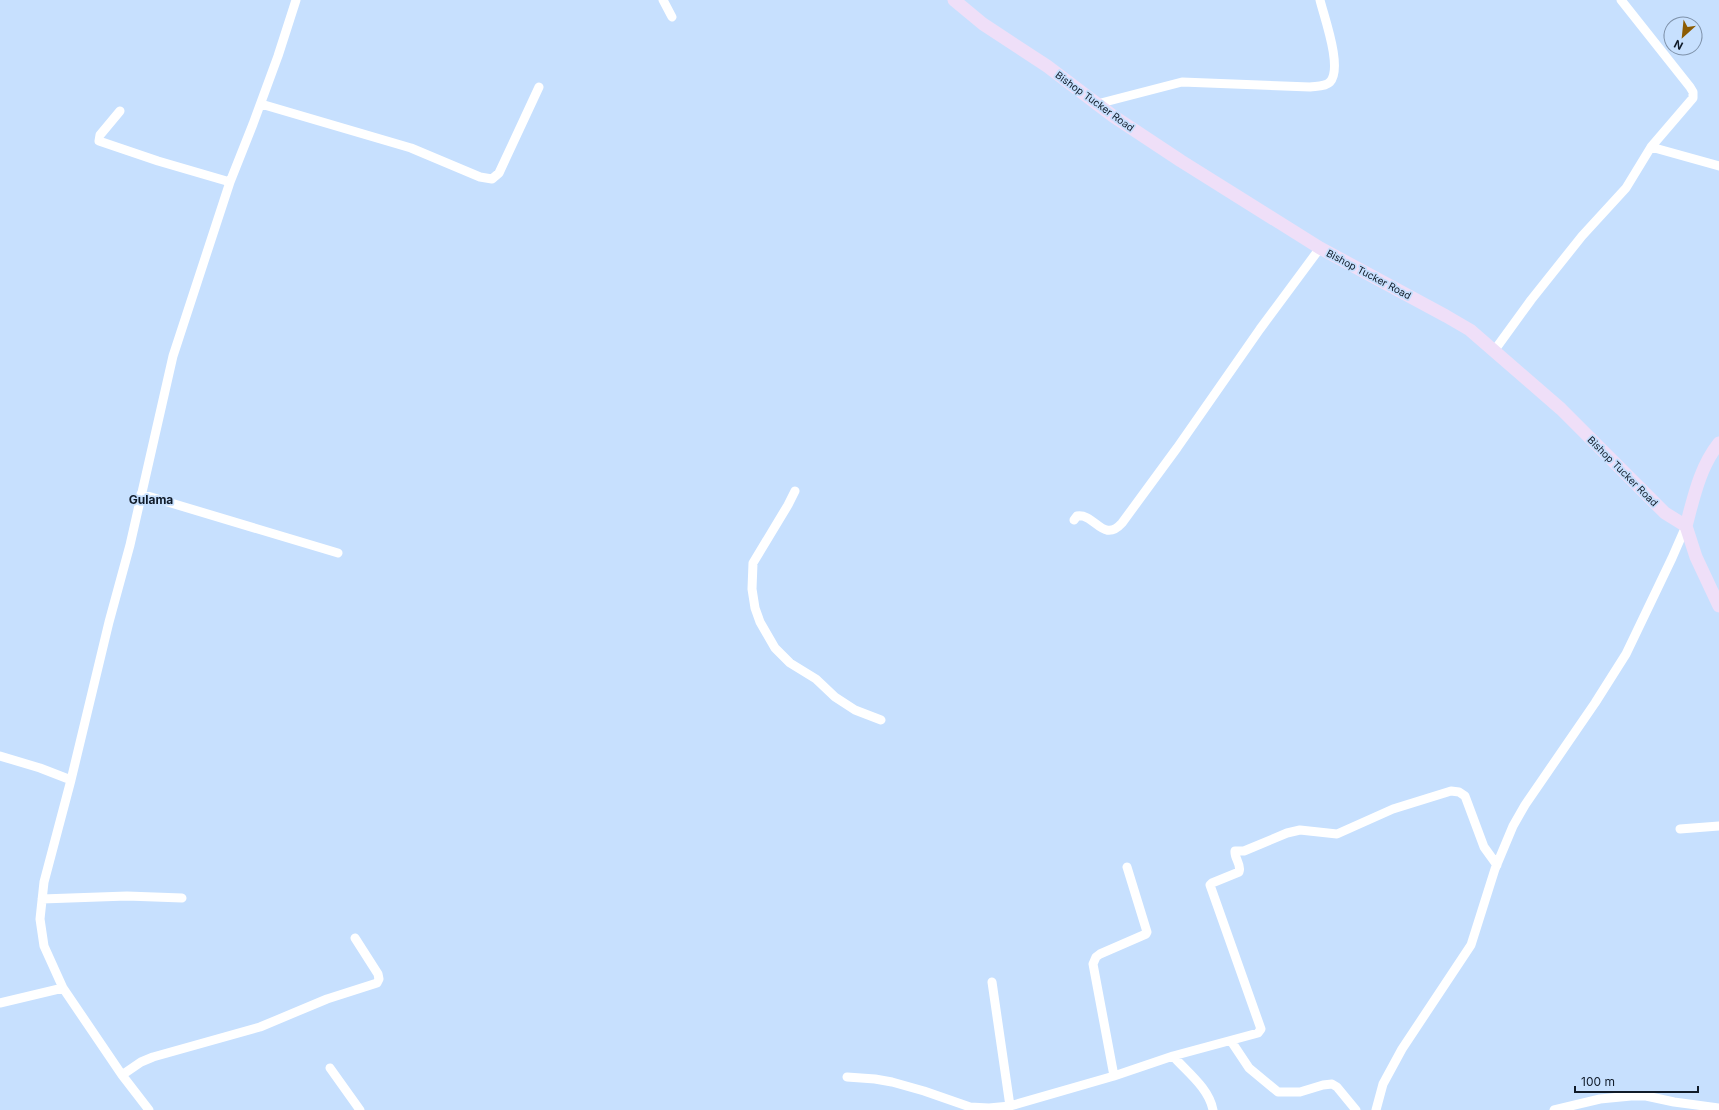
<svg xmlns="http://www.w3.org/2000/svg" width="1719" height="1110" viewBox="0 0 1719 1110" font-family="Inter,sans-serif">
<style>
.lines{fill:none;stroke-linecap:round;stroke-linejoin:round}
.minor{stroke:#fff;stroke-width:9}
.secondary{stroke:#efdff8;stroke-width:13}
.labels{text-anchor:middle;stroke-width:3.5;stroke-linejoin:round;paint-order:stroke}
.street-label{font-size:10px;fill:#101b29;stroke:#c7e0fe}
.quarter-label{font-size:12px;font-weight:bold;fill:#101b29;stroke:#c7e0fe}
</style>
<rect width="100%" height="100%" fill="#c7e0fe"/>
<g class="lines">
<path class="minor" d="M663 0 672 17
M261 104 411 148 480 177 492 179 499 173 539 87
M1097 104 1182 82 1310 87C1316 86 1325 87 1330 82 1343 68 1324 17 1320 0
M120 111 100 135 99 141 158 161 230 182
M1651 147 1719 166
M1494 351 1531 300 1582 236 1626 188 1651 147 1693 98V92L1690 87 1621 0
M795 491 788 505 753 563 752 589 755 608 760 622 775 648 790 663 816 679 835 697 855 710 881 720
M141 494 338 553
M1074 520 1077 516C1095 513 1103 544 1122 523L1177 448 1260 329 1320 248
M0 756 40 768 71 780
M1680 829 1719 826
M42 899 127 896 182 898
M992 982 1010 1106
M0 1003 63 988
M1231 1041 1249 1068 1278 1092H1300L1323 1085 1332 1084 1337 1087 1356 1110
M1173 1056C1187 1072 1209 1088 1213 1110
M330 1068 360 1110
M122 1075 141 1062 153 1057 260 1027 327 999 377 983 379 979 378 974 355 938
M1114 1076 1093 964 1096 957 1100 954 1146 934 1147 932 1127 867
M847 1077 875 1079 892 1082 924 1091 970 1107 989 1108 1010 1106 1114 1076 1173 1056 1258 1033 1261 1029 1210 885 1212 883 1239 872C1242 865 1234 858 1235 851H1244L1287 833 1300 830 1337 834 1393 809 1451 791 1459 792 1465 796 1484 847 1497 865
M149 1110 122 1075 63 988 44 946 40 919 44 882 71 780 109 622 130 545 173 356 230 182 253 124 278 56 296 0
M1376 1110 1383 1084 1402 1049 1471 945 1495 869 1513 826 1525 805 1595 703 1626 654 1672 558 1686 526
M1554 1110 1600 1099 1631 1096H1646L1674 1102 1719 1108"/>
<path class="secondary" d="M954 0 983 24 1047 66 1113 116 1181 161 1320 248 1446 316 1470 330 1561 409 1665 513 1686 526
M1686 526C1694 496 1700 467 1719 443
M1686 526 1696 557 1719 606"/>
</g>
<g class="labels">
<g class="street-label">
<text transform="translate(1095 101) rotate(36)" y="4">Bishop Tucker Road</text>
<text transform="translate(1369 274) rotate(28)" y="4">Bishop Tucker Road</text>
<text transform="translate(1623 471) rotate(45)" y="4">Bishop Tucker Road</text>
</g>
<g class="quarter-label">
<text x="151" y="504">Gulama</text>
</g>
</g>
<g transform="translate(1683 36) rotate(207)"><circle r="19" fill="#c7e0fe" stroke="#7e91a9"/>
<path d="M0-3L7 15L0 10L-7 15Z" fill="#8c5c04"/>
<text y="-6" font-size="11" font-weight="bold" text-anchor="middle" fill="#101b29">N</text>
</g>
<path d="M1575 1086v6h123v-6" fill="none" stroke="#101b29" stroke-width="2"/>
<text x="1581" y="1086" font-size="12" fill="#101b29" stroke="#c7e0fe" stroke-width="3" paint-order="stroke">100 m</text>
</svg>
